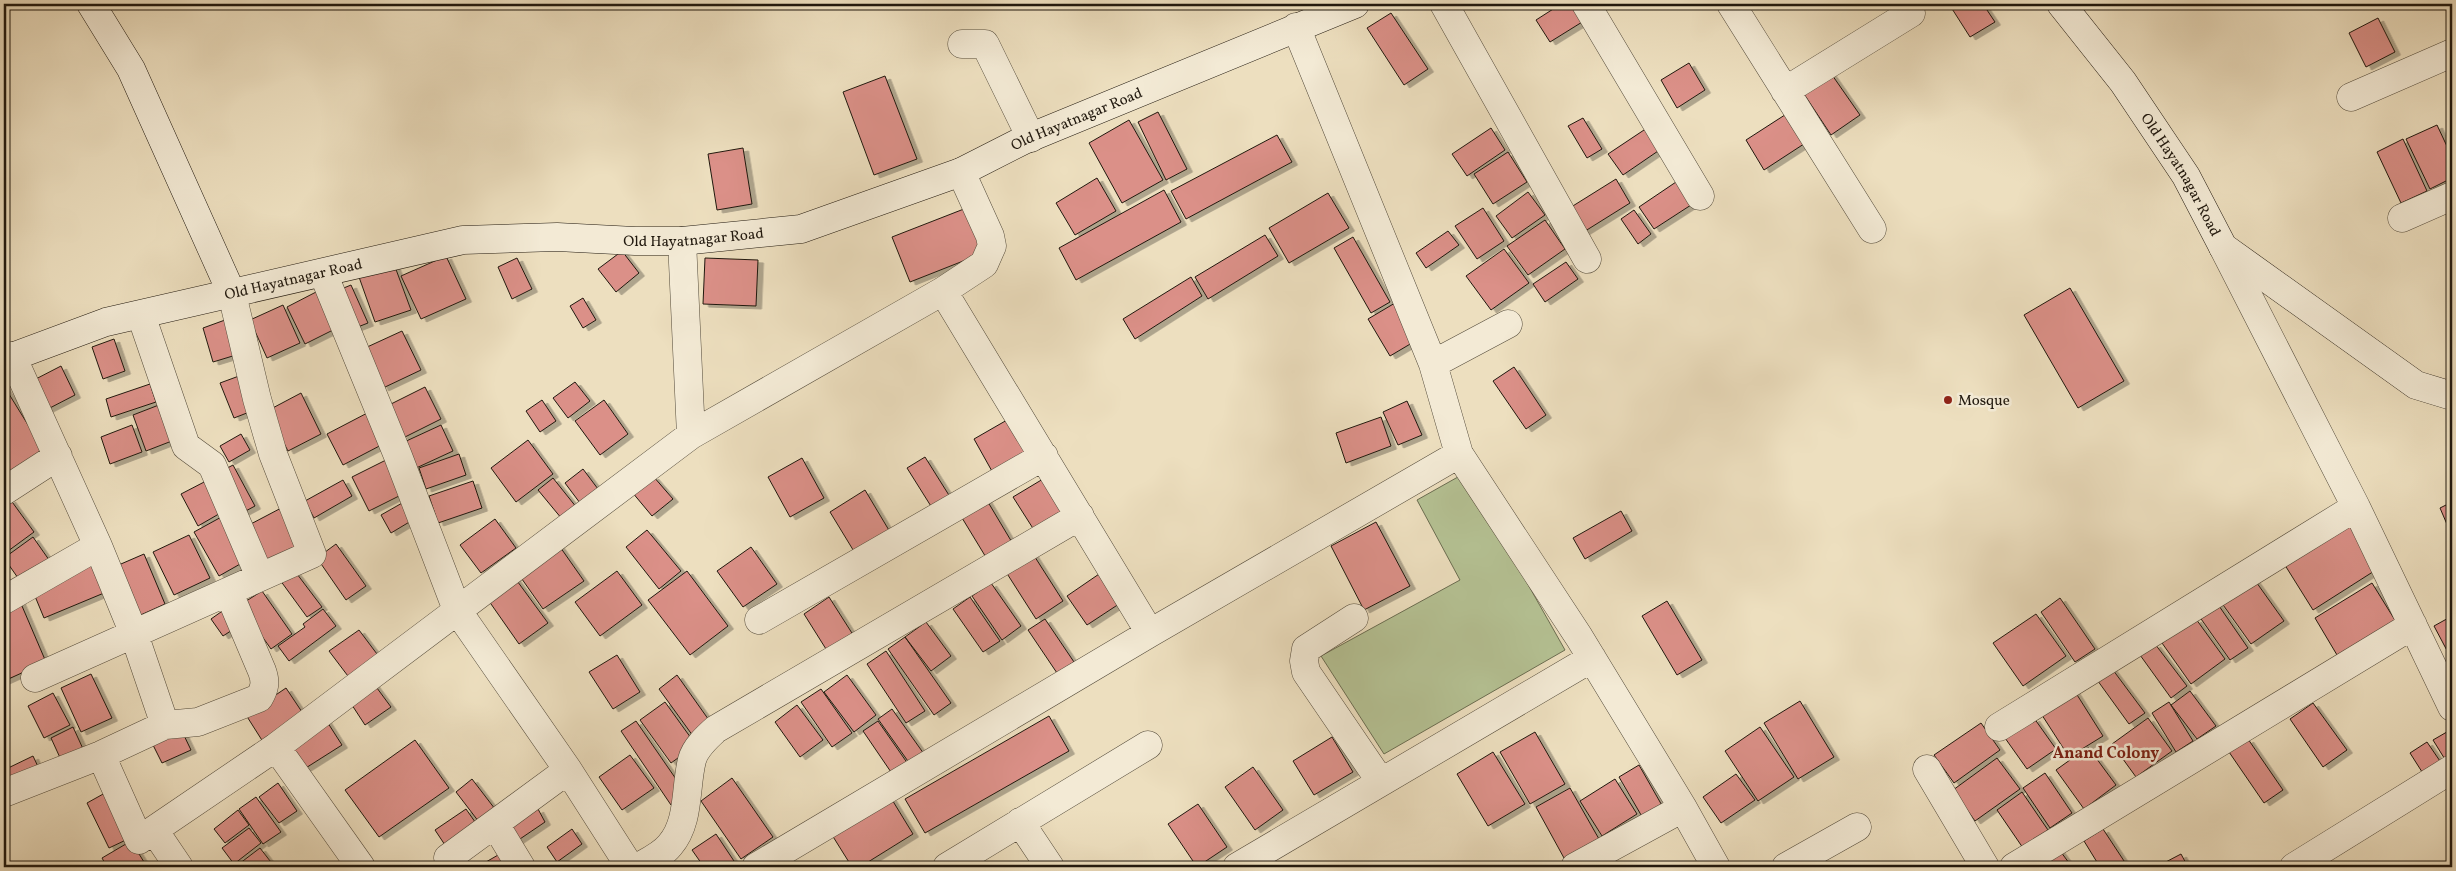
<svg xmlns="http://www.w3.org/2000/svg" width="2456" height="871" viewBox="0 0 2456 871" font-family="Vollkorn,serif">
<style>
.green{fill:#b5c294;stroke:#6a6d51}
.building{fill:#db9088;stroke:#20180e;filter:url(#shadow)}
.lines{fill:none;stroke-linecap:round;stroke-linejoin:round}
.street-casing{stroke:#534a3a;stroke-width:29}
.secondary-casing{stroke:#20180e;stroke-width:29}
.street{stroke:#f3ead5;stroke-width:28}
.secondary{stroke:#f3ead5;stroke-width:28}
.poi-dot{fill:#8f2418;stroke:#f3ead5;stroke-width:2}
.labels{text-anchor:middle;stroke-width:5;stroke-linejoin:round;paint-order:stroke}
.street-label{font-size:15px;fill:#20180e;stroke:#f3ead5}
.poi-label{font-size:15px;fill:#20180e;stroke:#f3ead5;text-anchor:start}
.neighbourhood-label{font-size:16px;font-weight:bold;fill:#7a1f14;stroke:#f3ead5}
</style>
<defs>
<filter id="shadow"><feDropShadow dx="5.5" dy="3" stdDeviation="0" flood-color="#0004"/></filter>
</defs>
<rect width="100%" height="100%" fill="#eddfbf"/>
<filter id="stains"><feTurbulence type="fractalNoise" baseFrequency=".004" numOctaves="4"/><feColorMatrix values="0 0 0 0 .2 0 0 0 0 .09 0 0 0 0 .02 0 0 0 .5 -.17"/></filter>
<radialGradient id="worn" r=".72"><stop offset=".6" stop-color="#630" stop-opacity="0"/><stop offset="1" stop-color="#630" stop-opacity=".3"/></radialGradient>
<path class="green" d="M1465 473 1565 650 1384 754 1321 656 1460 580 1417 500Z"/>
<path class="building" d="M1561 4H1577L1587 19 1550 42 1536 20Z
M1949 4H1983L1995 22 1970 37Z
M1391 13 1428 69 1404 85 1367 28Z
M2378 18 2395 52 2366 67 2349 33Z
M1689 63 1705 90 1677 108 1661 80Z
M1830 72 1860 115 1831 135 1802 91Z
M885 76 917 159 874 175 843 92Z
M1791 111 1810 140 1764 170 1746 140Z
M1158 112 1187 169 1166 180 1138 122Z
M1583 118 1602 149 1587 158 1568 126Z
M1129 120 1163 180 1122 203 1089 143Z
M2437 125 2452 157V178L2430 189 2406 139Z
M1491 128 1505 150 1467 176 1452 154Z
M1647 128 1661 149 1623 175 1608 154Z
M1277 135 1292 162 1186 219 1171 191Z
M2403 139 2427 191 2401 203 2377 152Z
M743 148 752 204 717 210 708 154Z
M1508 152 1527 182 1493 204 1474 174Z
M1097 178 1116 211 1075 235 1056 203Z
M1616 179 1630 203 1582 233 1568 209Z
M1676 182 1691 205 1654 229 1639 207Z
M1164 190 1181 222 1076 280 1059 248Z
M1528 192 1545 215 1512 238 1496 216Z
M1328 193 1349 228 1289 263 1269 228Z
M969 207 986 252 910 282 892 237Z
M1483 208 1504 241 1477 259 1455 226Z
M1634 210 1651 234 1638 244 1621 219Z
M1545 220 1565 249 1528 275 1507 246Z
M1448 231 1459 245 1426 268 1416 253Z
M1265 235 1278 256 1208 299 1195 277Z
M1353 237 1390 302 1371 313 1334 248Z
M1504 249 1529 283 1491 310 1466 276Z
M622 251 639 273 616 292 598 269Z
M446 256 466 299 421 319 401 276Z
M517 258 532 289 512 299 498 267Z
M705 258 758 260 756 306 703 304Z
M1566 262 1578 279 1545 302 1533 284Z
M394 264 411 310 375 322 359 277Z
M1191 277 1202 296 1135 339 1123 319Z
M351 285 368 323 350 330 334 292Z
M2070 288 2124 381 2078 408 2024 315Z
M318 291 337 328 305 344 287 307Z
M583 298 596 320 583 328 570 306Z
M1395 303 1417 340 1390 356 1368 319Z
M283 305 300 343 267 358 250 320Z
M225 320 236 355 213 362 203 328Z
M402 331 421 370 383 388 365 348Z
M114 339 125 371 103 379 92 347Z
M61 366 75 395 44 411 30 382Z
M1514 367 1546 415 1526 429 1493 381Z
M239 376 252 411 234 418 220 383Z
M575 382 590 401 568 418 553 398Z
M150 384 156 402 111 417 106 399Z
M4 386 46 454 9 478 4 470Z
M425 387 441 419 403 438 387 406Z
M301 393 321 434 288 451 267 411Z
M542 400 556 421 540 432 526 411Z
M604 400 628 434 600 455 575 421Z
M1407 401 1422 435 1398 445 1383 412Z
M164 403 177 439 146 451 133 415Z
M373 410 389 441 343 465 327 434Z
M1014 416 1033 450 993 473 974 439Z
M1381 417 1391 446 1346 463 1336 433Z
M132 425 142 452 110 464 101 437Z
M441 425 453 451 414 469 402 443Z
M241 434 250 450 229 462 220 446Z
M528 440 553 474 516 502 491 468Z
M459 454 466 475 426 489 419 468Z
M925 457 952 500 934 511 907 468Z
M802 458 824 498 790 517 768 477Z
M386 460 403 494 369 511 352 477Z
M233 465 255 506 242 513 220 472Z
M583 469 601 493 583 507 565 483Z
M653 476 673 499 652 516 632 492Z
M1048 476 1069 508 1034 530 1013 497Z
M553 478 577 508 562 519 538 490Z
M208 480 224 511 198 526 181 494Z
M343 480 352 496 314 518 305 501Z
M473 481 482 508 438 523 429 496Z
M865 490 893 537 858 558 830 512Z
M982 492 1013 544 987 559 956 508Z
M411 498 421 515 391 533 381 515Z
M10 499 34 532 4 554V504Z
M2452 502V536L2440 508Z
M285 506 305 543 267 564 247 526Z
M1621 511 1632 531 1585 559 1573 538Z
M225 515 249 559 219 576 194 532Z
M495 519 516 548 481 573 460 545Z
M2348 520 2379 568 2313 610 2283 562Z
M1376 522 1410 586 1364 610 1331 546Z
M647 530 681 571 659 589 626 547Z
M189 535 210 578 174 595 153 552Z
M33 537 54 567 25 588 4 558Z
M336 544 366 586 346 600 317 558Z
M558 544 584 581 543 609 517 572Z
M751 547 777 584 743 607 717 571Z
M144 554 165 604 134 618 114 567Z
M1033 554 1063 601 1036 619 1006 572Z
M92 564 104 593 44 618 32 589Z
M294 570 322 607 307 617 280 580Z
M617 571 642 605 600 636 575 602Z
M687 571 728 626 690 655 648 600Z
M1102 572 1122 602 1087 625 1067 596Z
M512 574 548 623 519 644 484 594Z
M2254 579 2284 621 2251 644 2221 602Z
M991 583 1021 626 1002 640 972 596Z
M2372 583 2398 625 2340 660 2315 618Z
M262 591 292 634 271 649 240 605Z
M829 597 857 641 831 657 804 614Z
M970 597 1000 641 983 652 953 609Z
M2060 598 2095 649 2075 662 2041 612Z
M19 599 46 662 4 681V606Z
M1667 601 1702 660 1677 675 1642 616Z
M2217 603 2248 648 2230 660 2199 616Z
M228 607 240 625 223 636 211 619Z
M323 609 336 626 289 661 278 646 305 627 303 624Z
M2036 614 2066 656 2023 686 1993 643Z
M2452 616V660L2434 626Z
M1045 619 1074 662 1057 673 1028 630Z
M2196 619 2225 659 2191 684 2162 643Z
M926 622 951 656 931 671 905 637Z
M359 630 383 662 354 684 329 651Z
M905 637 951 703 934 715 888 649Z
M2155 644 2187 686 2171 698 2140 655Z
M886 651 925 711 906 723 867 664Z
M617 655 640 692 613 709 589 672Z
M2110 666 2145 713 2129 724 2095 677Z
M91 674 112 718 81 732 61 688Z
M677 675 711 723 693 736 659 689Z
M847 675 876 715 854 732 824 692Z
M374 684 391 707 365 725 350 702Z
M286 688 306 718 265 745 246 715Z
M821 689 852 733 832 747 801 702Z
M2074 690 2103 736 2069 757 2040 712Z
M2190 691 2216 726 2197 739 2171 705Z
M53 693 70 725 44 738 28 706Z
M1800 701 1834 757 1798 779 1764 723Z
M665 702 696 745 671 763 640 720Z
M2169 702 2193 741 2176 752 2152 713Z
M2313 703 2347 750 2323 767 2290 719Z
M797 705 823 740 800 757 775 722Z
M892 709 924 754 910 764 878 719Z
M1049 716 1069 751 925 833 905 799Z
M2034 718 2056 749 2027 769 2005 738Z
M2148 718 2172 751 2136 777 2112 744Z
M326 720 342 745 301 771 285 746Z
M636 721 687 795 671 805 621 731Z
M878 721 908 764 893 775 863 731Z
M1981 723 2000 750 1954 783 1934 755Z
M179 725 191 750 162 763 150 739Z
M73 727 84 751 62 762 51 738Z
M1760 727 1794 777 1758 801 1725 751Z
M2452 729V757L2446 761 2433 740Z
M1535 732 1565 784 1530 804 1500 752Z
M1332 737 1353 772 1314 795 1293 761Z
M2248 739 2283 790 2264 803 2229 752Z
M415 740 449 788 379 837 345 790Z
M2427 742 2442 764 2424 775 2410 753Z
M2088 747 2116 785 2084 809 2056 770Z
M1493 752 1525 804 1488 826 1457 774Z
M630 755 654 788 622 810 599 777Z
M33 756 41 773 4 791V770Z
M1997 758 2020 789 1975 821 1953 790Z
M1639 765 1664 809 1644 820 1619 777Z
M1253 767 1283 810 1255 830 1225 787Z
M2045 773 2072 813 2050 828 2023 788Z
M1736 774 1755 800 1721 823 1703 797Z
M732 778 773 837 741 859 701 801Z
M472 779 495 809 479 822 456 792Z
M1615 779 1637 814 1602 836 1580 801Z
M278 783 297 811 279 823 259 797Z
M1570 788 1599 839 1564 858 1536 807Z
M2022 792 2048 830 2023 848 1997 810Z
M105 793 128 839 109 848 87 803Z
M256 797 281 832 263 844 239 809Z
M891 798 913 834 860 867H852L832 835Z
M1198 804 1227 847 1197 867 1168 824Z
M466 809 480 829 449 851 435 830Z
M538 809 545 822 517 841 510 828Z
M238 810 249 825 225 843 214 829Z
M249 828 261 843 234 864 222 848Z
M572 829 582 844 557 862 547 847Z
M2103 829 2128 867H2100L2084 841Z
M716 834 738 867H704L692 850Z
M131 841 144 862 135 867H107L102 858Z
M260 848 274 866 235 867Z
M2058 848 2072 867H2031Z
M505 851 515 867 479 866Z
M2181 854 2188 867H2161L2160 865Z"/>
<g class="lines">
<g class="street-casing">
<path id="street" d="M1444 4 1587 259
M1586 4 1700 196
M1731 4 1872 229
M1296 27 1433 364 1459 454 1579 637 1683 808 1716 867
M962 44H985L1031 138
M1785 91 1911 13
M2351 97 2452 53
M2402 218 2452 196
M682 241 691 435
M2223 247 2356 507 2452 707
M323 273 398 456 457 610 568 770 630 867
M943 291 1150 633
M141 315 186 446 212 465 260 577
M1433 364 1508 324
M4 491 58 456
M4 600 98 546 12 356
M1354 618 1306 649 1304 661 1306 672 1381 782
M759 620 1044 456
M35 678 312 554 273 454 257 399 232 294
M165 725 198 722 259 698C265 688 266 682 262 671L229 593
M1999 727 2356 507
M276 747 361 867
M101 755 139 840 276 747 691 435 943 291 984 264 992 246 990 236 961 172
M1927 769 1985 867
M4 793 101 755 165 725 134 634 98 546
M1020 822 1050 867
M495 824 521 867
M154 830 179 867
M448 858 568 770
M638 867C649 861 662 855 670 845 690 822 685 787 692 760 695 748 707 737 716 729L1080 516
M756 867 1150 633 1459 454
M947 867 1148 745
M1237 867 1592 658
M1575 867 1683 808
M1786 867 1857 827
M2014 867 2413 625
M2294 867 2452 769"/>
</g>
<g class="secondary-casing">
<g id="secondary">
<path d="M91 4 131 69 232 294"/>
<path id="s1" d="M2061 4 2123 82 2186 176 2223 247 2416 385 2452 396"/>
<path id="s2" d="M4 360 106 322 463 240 557 237 635 241H682L801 229 961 172 1024 140 1355 4"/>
</g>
</g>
<use href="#street" class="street"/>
<use href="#secondary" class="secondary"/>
</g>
<circle class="poi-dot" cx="1948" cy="400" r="5"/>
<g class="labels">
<g class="street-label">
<text dy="5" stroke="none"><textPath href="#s2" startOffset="1111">Old Hayatnagar Road</textPath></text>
<text dy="5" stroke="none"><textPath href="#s1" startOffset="209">Old Hayatnagar Road</textPath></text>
<text dy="5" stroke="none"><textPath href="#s2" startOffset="706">Old Hayatnagar Road</textPath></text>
<text dy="5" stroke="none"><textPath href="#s2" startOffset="301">Old Hayatnagar Road</textPath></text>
</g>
<g class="poi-label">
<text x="1958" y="405">Mosque</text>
</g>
<g class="neighbourhood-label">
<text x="2106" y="758">Anand Colony</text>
</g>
</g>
<rect width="2456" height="871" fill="none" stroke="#eddfbf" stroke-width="20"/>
<rect x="5" y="5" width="2446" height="861" fill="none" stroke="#20180e" stroke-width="2.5"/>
<rect x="10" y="10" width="2436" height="851" fill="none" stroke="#20180e"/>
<rect width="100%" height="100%" filter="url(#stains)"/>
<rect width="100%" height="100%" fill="url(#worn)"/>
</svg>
